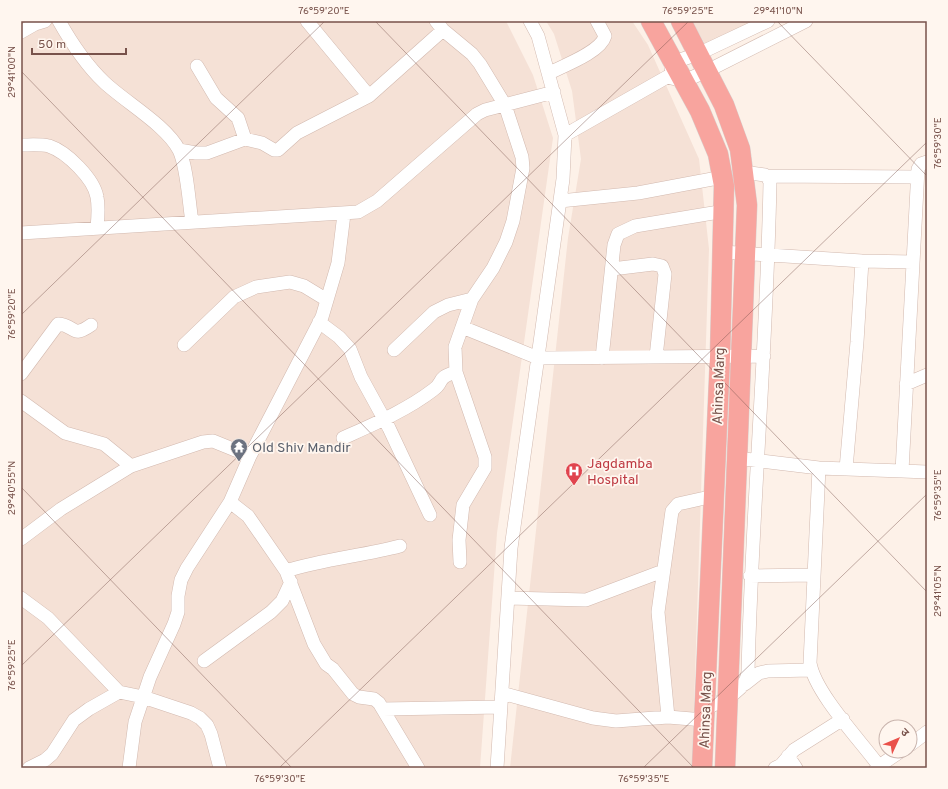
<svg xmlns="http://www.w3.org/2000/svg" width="948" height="789" viewBox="0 0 948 789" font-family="Overpass,'Noto Sans Devanagari',sans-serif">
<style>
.residential{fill:#f5e1d6}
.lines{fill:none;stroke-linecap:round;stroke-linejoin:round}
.minor-casing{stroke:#d2b9af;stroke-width:14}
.highway-casing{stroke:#d9cfcd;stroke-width:21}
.minor{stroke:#fff;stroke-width:13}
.highway{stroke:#f8a49e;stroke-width:20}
.ticks{fill:none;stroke:#78524b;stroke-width:1;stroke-opacity:0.45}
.labels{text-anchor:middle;stroke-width:3.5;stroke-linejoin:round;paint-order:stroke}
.street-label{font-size:14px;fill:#78524b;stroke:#fff6ef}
.worship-label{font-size:14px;fill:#5b616d;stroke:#fff6ef;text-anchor:start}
.health-label{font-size:14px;fill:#be3a42;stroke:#fff6ef;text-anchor:start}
.neatline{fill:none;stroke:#78524b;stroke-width:1.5}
.ticks-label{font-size:10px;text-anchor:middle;fill:#78524b}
</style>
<rect width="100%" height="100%" fill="#fdf1e8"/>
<path class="residential" d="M21 21H506L533 75 553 138 497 533 480 768H21Z
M546 21H632L648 45 699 159 709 249 692 768H510L568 238 581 159 572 91 554 34Z
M692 21H755L706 46Z"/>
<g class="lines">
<g class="minor-casing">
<path id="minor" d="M59 21C72 44 85 64 104 82 125 102 166 125 179 150 187 166 189 203 192 222
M307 21 369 96
M436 21 443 30 472 54 480 64 505 105 522 157 523 168 513 221 506 242 493 268 472 299 455 347 456 372 485 457V468L463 505 459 540 460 562
M21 32 35 24 45 21
M197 66 216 98 238 118 245 139
M671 68 674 62 698 54 768 21
M549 73C563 66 601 52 605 36L597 21
M667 77 684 81 707 71 806 21
M565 135 667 77
M21 145C30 145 40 144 49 146 67 152 94 179 97 197 99 207 98 218 97 228
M179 150 196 153H207L245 139 262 143 274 150H278L297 133 369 96 443 30
M767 176 917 177
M560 201 638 193 723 177
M21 233 358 212 377 201 477 114 485 110 554 92
M723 252 862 261 913 262
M612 269 653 264 662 266 665 274 656 357
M319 322 339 337 350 349 361 377 389 428 430 515
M462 327 538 358 764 356
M184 345 234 297 256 287 290 282 304 286 327 300
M394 350 434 312 448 305 472 299
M602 358 614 245 618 234 635 226 725 211
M21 374 58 324C76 325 71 339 91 325
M906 384 927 375
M21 401 65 433 104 444 131 466
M343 438C374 424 407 410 433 390 445 382 435 378 456 372
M736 458 819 468 902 471 918 169 921 164 927 162
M819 468 810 663C815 693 860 740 879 766
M846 469 857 342 862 261
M902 471 927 472
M230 502 248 516 286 571 314 644 326 664 333 669 353 694 359 697 374 699 379 703 418 768
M21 539 61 509 131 466 203 442 213 441 250 456
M286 571C323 559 362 556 400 546
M750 576 814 575
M21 598 48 618 119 692 143 697 191 713 200 718 207 725 211 734 220 768
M508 598 586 600 663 571
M204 661 271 612 282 601 291 582
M745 684 759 673 768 671 811 670
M502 693 593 718 616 721 668 717 704 720
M383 709 501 707
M705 709C721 701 746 692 748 672 752 508 767 346 770 182L767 176 765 175 743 172
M668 717 658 612 672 511 678 504 714 496
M910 745 927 732
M788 756 796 768
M29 768 45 760 52 754 74 720 89 709 119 692
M129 768 135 722 150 677 174 624 178 612V596L181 580 187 568 230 502 250 456 322 317 338 263 344 214
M497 768 511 548 563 179 565 135 538 36 530 21
M775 768 781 765 794 750 843 719
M876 768 901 751"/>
</g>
<g class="highway-casing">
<path id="highway" d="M651 21 700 111 718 154 724 186 720 357 702 768
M681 21 724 105 740 149 747 205 725 768"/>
</g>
<use href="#minor" class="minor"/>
<use href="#highway" class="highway"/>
</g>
<path class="ticks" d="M375 21 927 592M777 21 927 176M21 71 694 768M21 315 325 21M21 487 292 768M21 666 689 21M279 768 927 142M643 768 927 494"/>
<defs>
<g id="temple-pin" transform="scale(0.9)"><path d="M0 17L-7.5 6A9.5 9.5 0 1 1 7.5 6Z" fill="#6b7280" stroke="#fff6ef"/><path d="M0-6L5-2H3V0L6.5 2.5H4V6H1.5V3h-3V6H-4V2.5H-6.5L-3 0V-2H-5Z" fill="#fff"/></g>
<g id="hospital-pin" transform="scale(0.9)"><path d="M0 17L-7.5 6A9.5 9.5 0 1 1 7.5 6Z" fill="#e0444e" stroke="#fff6ef"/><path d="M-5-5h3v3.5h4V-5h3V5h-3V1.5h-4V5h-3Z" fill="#fff"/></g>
</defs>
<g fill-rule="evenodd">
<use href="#temple-pin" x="239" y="447"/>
<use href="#hospital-pin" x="574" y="471"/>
</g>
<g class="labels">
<g class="street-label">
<text transform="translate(718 386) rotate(-88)" y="5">Ahinsa Marg</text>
<text transform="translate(705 710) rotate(-88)" y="5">Ahinsa Marg</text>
</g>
<g class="worship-label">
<text x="252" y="452">Old Shiv Mandir</text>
</g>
<g class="health-label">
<text x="587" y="468">Jagdamba<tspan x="587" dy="16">Hospital</tspan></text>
</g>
</g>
<rect width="948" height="789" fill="none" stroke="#fff6ef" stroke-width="44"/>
<g transform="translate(898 739) rotate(46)"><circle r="19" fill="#fff6ef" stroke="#c9b4ad"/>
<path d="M0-3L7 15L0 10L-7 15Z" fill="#ea514a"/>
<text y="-6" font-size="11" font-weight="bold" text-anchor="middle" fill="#78524b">उ</text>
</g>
<path d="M32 48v6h94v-6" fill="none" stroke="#78524b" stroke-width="2"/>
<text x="38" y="48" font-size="12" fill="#78524b" stroke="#fff6ef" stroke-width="3" paint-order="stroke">50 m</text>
<rect x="22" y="22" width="904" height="745" class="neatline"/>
<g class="ticks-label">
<text x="324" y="14">76°59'20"E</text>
<text x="688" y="14">76°59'25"E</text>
<text x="778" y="14">29°41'10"N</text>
<text transform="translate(11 72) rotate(-90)" y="4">29°41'00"N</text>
<text transform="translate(937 143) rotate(-90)" y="4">76°59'30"E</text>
<text transform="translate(11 314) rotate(-90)" y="4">76°59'20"E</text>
<text transform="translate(11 488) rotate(-90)" y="4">29°40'55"N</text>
<text transform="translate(937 495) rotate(-90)" y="4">76°59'35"E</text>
<text transform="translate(937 591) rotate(-90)" y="4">29°41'05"N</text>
<text transform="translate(11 665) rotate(-90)" y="4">76°59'25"E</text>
<text x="280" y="782">76°59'30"E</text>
<text x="644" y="782">76°59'35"E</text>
</g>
</svg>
